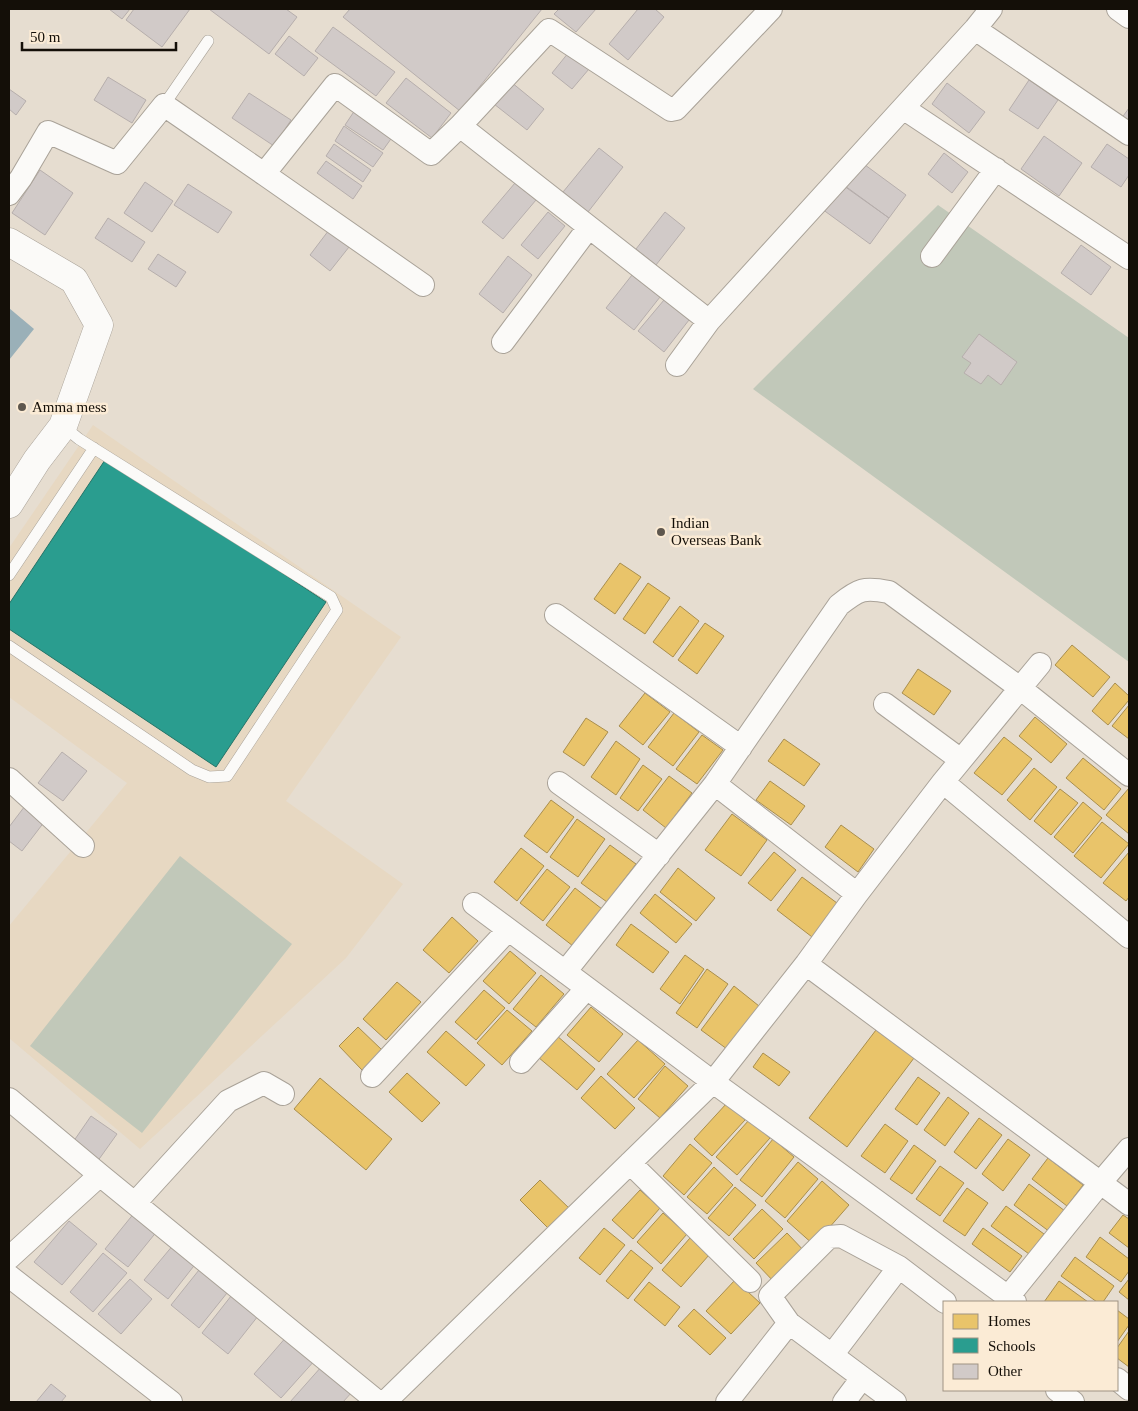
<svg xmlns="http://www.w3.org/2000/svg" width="1138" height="1411" viewBox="0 0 1138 1411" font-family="'Times New Roman',serif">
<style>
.built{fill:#e7d8c2}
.green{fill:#c1c8b9}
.water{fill:#9ab0b8}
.homes{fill:#e9c46a;stroke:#a98e4d}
.schools{fill:#2a9d8f;stroke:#237266}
.building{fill:#d1cac8;stroke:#b6aeac}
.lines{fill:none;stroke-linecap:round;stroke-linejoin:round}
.lane-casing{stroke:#a9a298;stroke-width:12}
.street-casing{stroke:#a9a298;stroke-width:24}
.secondary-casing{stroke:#a9a298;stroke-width:29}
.lane{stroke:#fbfaf8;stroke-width:11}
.street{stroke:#fbfaf8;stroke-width:22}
.secondary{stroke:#fbfaf8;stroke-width:28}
.poi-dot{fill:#5e574e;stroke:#fbebd5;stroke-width:2}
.labels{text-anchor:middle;stroke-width:5;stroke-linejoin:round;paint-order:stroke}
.poi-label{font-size:15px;fill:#140f08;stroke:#fbebd5;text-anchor:start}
</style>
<rect width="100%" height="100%" fill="#e6ddd0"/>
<path class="built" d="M93 425 401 637 286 801 403 884 346 958 140 1149 9 1038V926L127 783 9 697V548Z"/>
<path class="green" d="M938 205 1129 338V662L753 389Z
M180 856 292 944 142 1133 30 1046Z"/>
<path class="water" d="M9 308 34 329 9 360Z"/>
<path class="homes" d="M620 563 641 577 615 614 594 599Z
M648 583 670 598 645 634 623 619Z
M680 606 699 621 673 657 653 642Z
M705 623 724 636 697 674 678 660Z
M1072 645 1110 677 1093 697 1055 665Z
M918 669 951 691 934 715 902 693Z
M1115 683 1129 696V700L1108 725 1092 711Z
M645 693 670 712 643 745 619 726Z
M1129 705V739L1112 726Z
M674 713 699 732 673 766 648 747Z
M1035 717 1067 744 1051 763 1019 736Z
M586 718 608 732 584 766 563 752Z
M702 735 723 750 697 784 676 769Z
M1004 737 1032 759 1002 795 974 773Z
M784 739 820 764 804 786 768 761Z
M616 741 640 759 616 795 591 777Z
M1083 758 1121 789 1104 810 1066 778Z
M643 765 662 779 638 811 620 798Z
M1034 768 1057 787 1030 820 1007 800Z
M669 776 692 793 666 828 643 810Z
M770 781 805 806 791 825 756 800Z
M1129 788V834L1106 815Z
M1060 789 1078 803 1051 835 1034 821Z
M551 800 574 817 547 853 524 836Z
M1083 802 1102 818 1073 853 1054 837Z
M732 814 767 840 741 876 705 850Z
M577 819 605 839 578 877 550 857Z
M1102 822 1129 844 1101 878 1074 856Z
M841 825 874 849 858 872 825 847Z
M610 845 636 864 607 902 581 883Z
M521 848 544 866 517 901 494 882Z
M774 852 796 870 771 901 748 883Z
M1129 852V897L1126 901 1103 883Z
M678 868 715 898 696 921 660 892Z
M547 869 570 887 543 921 520 903Z
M802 877 841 906 816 940 777 910Z
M575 888 602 909 573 946 546 925Z
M655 894 692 924 676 943 640 913Z
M452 917 478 941 449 973 423 950Z
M631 924 669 952 653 973 616 945Z
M510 951 536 973 509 1004 483 981Z
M685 955 704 969 680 1004 660 989Z
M707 969 728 984 697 1028 676 1013Z
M541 975 564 994 536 1027 513 1009Z
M397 982 421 1002 386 1040 363 1019Z
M734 986 759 1006 727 1049 701 1030Z
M484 990 505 1008 476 1040 455 1022Z
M591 1007 623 1034 599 1062 567 1035Z
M507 1010 532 1031 502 1065 477 1043Z
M358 1027 382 1050 362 1070 339 1046Z
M876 1030 914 1058 847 1147 809 1118Z
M446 1031 485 1065 466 1086 427 1052Z
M556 1035 595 1069 577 1090 538 1057Z
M638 1040 665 1064 634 1098 607 1074Z
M763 1053 790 1072 779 1086 753 1067Z
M665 1066 688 1086 660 1118 638 1099Z
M407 1073 440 1103 422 1122 389 1092Z
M601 1076 635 1108 615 1129 581 1098Z
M918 1077 940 1093 917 1125 895 1109Z
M320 1078 392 1139 366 1170 294 1109Z
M948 1097 969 1113 945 1146 924 1130Z
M727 1103 745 1120 712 1156 694 1139Z
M979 1118 1002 1135 976 1169 954 1152Z
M749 1120 770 1138 737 1175 716 1157Z
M885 1124 908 1141 885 1173 861 1156Z
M773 1139 794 1157 762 1197 740 1180Z
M1008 1139 1030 1155 1003 1191 982 1174Z
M690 1144 712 1163 684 1195 663 1176Z
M914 1145 936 1161 912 1194 890 1179Z
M1048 1158 1083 1185 1067 1206 1032 1179Z
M798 1162 818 1179 785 1218 765 1201Z
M940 1166 964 1183 940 1216 916 1199Z
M714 1167 733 1185 707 1214 687 1197Z
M540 1180 571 1210 551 1231 520 1200Z
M822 1181 849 1205 814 1245 787 1221Z
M1029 1184 1065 1211 1050 1232 1014 1205Z
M735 1187 756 1205 729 1236 708 1218Z
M967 1188 988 1203 965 1236 943 1221Z
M640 1190 660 1208 633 1239 612 1220Z
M1006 1206 1044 1234 1029 1254 991 1226Z
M762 1209 783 1229 754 1259 733 1239Z
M663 1213 687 1234 661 1264 637 1242Z
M1123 1215 1129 1219V1248L1109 1233Z
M604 1228 625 1245 600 1275 579 1258Z
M983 1228 1022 1256 1010 1272 972 1244Z
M787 1233 807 1254 776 1284 756 1263Z
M1100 1237 1129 1259V1271L1121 1282 1086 1257Z
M690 1238 709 1255 681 1287 662 1270Z
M631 1250 653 1268 628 1299 606 1281Z
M1075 1257 1114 1286 1103 1302H1097L1061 1276Z
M1129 1279V1300L1119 1292Z
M735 1280 760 1303 731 1334 706 1311Z
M1059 1281 1088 1302H1044Z
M649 1282 680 1307 665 1326 634 1300Z
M694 1309 726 1338 710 1355 678 1326Z
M1117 1310 1129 1319V1325L1117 1342Z
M1129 1331V1367L1117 1358V1348Z"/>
<path class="schools" d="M107 457 326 602 216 767 9 629V604Z"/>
<path class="building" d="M109 9H130L122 19Z
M134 9H190L162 47 126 20Z
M209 9H286L297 17 269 54Z
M350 9H542L460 111 343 17Z
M559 9H596L576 32 554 14Z
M638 9H655L664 17 628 60 609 44Z
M333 27 395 72 376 96 315 51Z
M289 36 318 58 304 76 275 54Z
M569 52 589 69 572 89 552 73Z
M108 77 146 100 132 123 94 100Z
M406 78 451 113 432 138 386 103Z
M1029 80 1058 100 1038 129 1009 110Z
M511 82 544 109 527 130 494 104Z
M947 83 985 112 969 133 932 104Z
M9 89 26 101 16 115 9 109Z
M249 93 291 120 274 146 232 118Z
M1129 108V125L1121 119Z
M355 110 393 136 383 150 345 125Z
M344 126 383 153 373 167 335 141Z
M1044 136 1082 163 1059 196 1021 169Z
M334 144 371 170 363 182 326 156Z
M1107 144 1129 159V175L1121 187 1091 167Z
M599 148 623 167 588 212 563 192Z
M944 153 968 172 952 193 928 174Z
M326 161 362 186 353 199 317 173Z
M861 162 906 195 889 218 844 186Z
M40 170 73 193 45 235 12 213Z
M145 182 173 201 152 232 124 213Z
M515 183 536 200 503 239 482 222Z
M841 183 889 218 870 244 822 209Z
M188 184 232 212 218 233 174 205Z
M548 212 565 226 538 259 521 245Z
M665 212 685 228 656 265 636 249Z
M108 218 145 242 132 262 95 238Z
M332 226 353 242 330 271 310 255Z
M1081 245 1111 267 1091 295 1061 273Z
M158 254 186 272 176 287 148 269Z
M508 256 532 275 503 313 479 294Z
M632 275 660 297 634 330 606 308Z
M664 300 689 320 664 352 638 331Z
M979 334 1017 362 1001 385 988 375 981 384 964 373 971 363 962 357Z
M62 752 87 771 63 801 38 783Z
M28 802 48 817 22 851 9 841V827Z
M91 1116 117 1134 97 1162 71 1145Z
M135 1212 158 1230 128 1267 105 1249Z
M69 1221 97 1244 62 1285 34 1262Z
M174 1244 197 1262 168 1299 144 1280Z
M103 1253 127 1273 93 1312 70 1292Z
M203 1265 231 1288 199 1328 171 1305Z
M130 1279 152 1299 121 1334 98 1314Z
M235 1291 262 1311 228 1354 202 1333Z
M288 1335 316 1359 281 1398 254 1374Z
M322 1366 352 1392 343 1402H290Z
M51 1384 66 1396 61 1402H36Z"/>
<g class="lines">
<g class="lane-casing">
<path id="lane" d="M164 105 208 41
M9 575 94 448
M9 646 192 770 209 777 227 776 337 610 331 597 79 439 63 426"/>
</g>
<g class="street-casing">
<path id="street" d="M1118 9 1129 17
M975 29 1129 134
M903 108 975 29 991 9
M460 126 549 30 671 110 676 109 771 9
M264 174 423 285
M9 194 21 178 48 132 117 163 164 105 264 174 335 85 431 154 460 126 709 321
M932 256 996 169
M503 342 589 227
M677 365 709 321 903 108 1129 258
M556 615 741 747
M885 704 961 760
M9 779 83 846
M943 782 1129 937
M559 783 659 855
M715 784 857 894
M474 904 713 1082 1015 1302
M806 964 1129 1204
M565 972 715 784 839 605C859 589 864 587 889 592L1020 688 1129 775
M521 1062 587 988
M372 1076 508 930
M9 1099 100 1175 378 1402
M630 1163 750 1281
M135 1203 228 1101 264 1083 283 1094
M9 1258 100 1175
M9 1276 171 1402
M1008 1297 1101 1182 1129 1149
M789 1323 895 1402
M832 1355 899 1267
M1117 1379 1129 1389
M1057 1390 1073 1402
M385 1402 713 1082 806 964 857 894 943 782 1040 664
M727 1402 789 1323 770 1296 829 1237 841 1236 899 1267 945 1302
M844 1402 862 1378"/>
</g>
<g class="secondary-casing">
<path id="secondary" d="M9 242 74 280 99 325 63 426 37 460 9 504"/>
</g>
<use href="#lane" class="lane"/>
<use href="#street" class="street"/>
<use href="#secondary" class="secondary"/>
</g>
<g class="poi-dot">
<circle cx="22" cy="407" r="5"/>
<circle cx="661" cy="532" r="5"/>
</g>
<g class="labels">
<g class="poi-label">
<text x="32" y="412">Amma mess</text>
<text x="671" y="528">Indian<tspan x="671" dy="17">Overseas Bank</tspan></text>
</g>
</g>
<rect width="1138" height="1411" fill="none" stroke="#140f08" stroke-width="20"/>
<rect x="943" y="1301" width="175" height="90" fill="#fbebd5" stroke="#9f9383"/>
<rect x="953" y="1314" width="25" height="15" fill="#e9c46a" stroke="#9f9383"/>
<text x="988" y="1326" font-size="15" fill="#140f08">Homes</text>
<rect x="953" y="1338" width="25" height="15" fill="#2a9d8f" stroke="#9f9383"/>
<text x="988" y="1351" font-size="15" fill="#140f08">Schools</text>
<rect x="953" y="1364" width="25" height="15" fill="#d1cac8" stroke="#9f9383"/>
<text x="988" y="1376" font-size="15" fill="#140f08">Other</text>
<path d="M22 42v8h154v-8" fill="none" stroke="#140f08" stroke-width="2.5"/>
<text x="30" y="42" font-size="15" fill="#140f08" stroke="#fbebd5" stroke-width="4" paint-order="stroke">50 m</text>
</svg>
